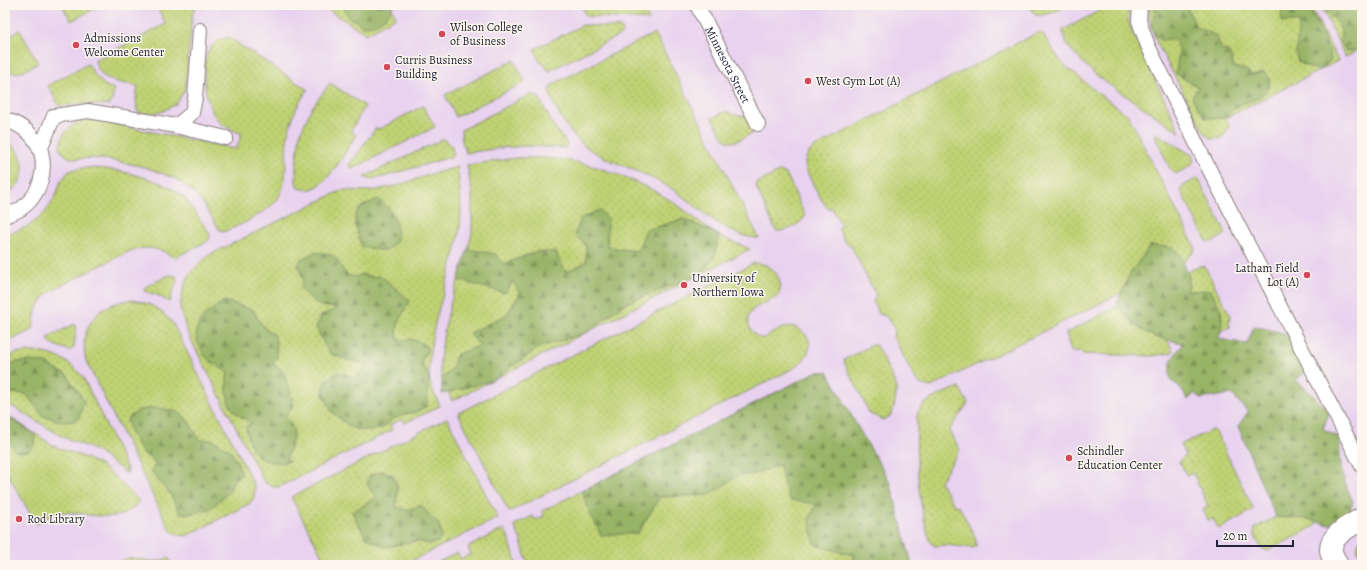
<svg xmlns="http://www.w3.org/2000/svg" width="1367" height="570" viewBox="0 0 1367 570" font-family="Alegreya,serif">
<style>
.built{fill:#e8d2ef}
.grass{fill:url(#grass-dots);stroke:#717a58}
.forest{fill:url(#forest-firs);stroke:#5d6b50}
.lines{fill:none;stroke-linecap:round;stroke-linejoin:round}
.service-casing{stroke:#8a7e7c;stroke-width:16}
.minor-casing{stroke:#8a7e7c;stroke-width:24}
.service{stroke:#fff;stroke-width:14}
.minor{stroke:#fff;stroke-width:22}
.poi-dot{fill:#d1495b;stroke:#fbf7ec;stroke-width:1.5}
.labels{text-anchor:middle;stroke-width:3;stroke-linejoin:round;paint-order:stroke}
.poi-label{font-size:12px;fill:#22223b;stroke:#fbf7ec;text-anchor:start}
.street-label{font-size:12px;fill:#22223b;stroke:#fbf7ec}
</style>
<defs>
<pattern id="grass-dots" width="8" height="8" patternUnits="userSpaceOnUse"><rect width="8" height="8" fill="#c0d275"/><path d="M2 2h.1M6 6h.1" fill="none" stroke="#a5b466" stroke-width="1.8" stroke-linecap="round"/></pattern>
<pattern id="forest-firs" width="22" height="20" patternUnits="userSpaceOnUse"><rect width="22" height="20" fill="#98b466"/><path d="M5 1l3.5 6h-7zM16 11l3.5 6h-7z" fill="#7c9255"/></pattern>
</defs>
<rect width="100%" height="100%" fill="#fbf7ec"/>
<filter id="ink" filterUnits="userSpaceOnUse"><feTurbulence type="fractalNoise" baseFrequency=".025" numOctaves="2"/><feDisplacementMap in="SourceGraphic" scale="8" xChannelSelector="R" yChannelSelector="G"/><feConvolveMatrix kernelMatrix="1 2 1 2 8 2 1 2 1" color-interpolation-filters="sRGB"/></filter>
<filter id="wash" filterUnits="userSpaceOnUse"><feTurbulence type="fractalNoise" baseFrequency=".012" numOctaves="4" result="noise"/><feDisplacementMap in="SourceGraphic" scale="16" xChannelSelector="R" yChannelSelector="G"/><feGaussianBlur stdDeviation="0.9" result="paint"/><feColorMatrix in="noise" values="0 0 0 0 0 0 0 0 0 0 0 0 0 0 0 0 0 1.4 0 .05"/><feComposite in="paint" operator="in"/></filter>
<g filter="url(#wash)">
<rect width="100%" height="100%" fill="#f1dbbc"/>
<path class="built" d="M5 5H1362V565H5Z"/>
<path class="grass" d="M62 5H102L71 21Z
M156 5H196L192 16 185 90 176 104 161 112 143 114 137 111 136 99 138 86C127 84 106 82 100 72 97 69 96 64 95 60L166 24Z
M321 5H390L396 17 366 34Z
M581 5H642L649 20 586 16Z
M1031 5H1068C1057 11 1049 16 1036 15L1030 8Z
M1110 5H1128L1129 22 1132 32 1180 132 1108 84 1090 70 1069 48 1064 37 1063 30Z
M1149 5H1310L1338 61 1226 118 1229 125 1226 133 1221 138C1211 140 1208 138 1202 129L1157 43C1152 30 1148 19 1149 5Z
M1321 5H1362V49L1345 57Z
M583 25 621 28 623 31 622 34 549 71 543 63 540 62 534 49Z
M20 30 38 63C27 69 15 78 5 69V38Z
M655 33 759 238C725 238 695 202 667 186 657 180 645 175 634 170 615 162 596 156 580 142 568 131 553 107 549 90L552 85 561 80Z
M1037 33H1042L1062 63 1098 93 1128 115 1195 247 1194 252 1184 262 931 387 920 384 914 377 893 336 895 330 886 316 879 314 873 302 876 295 851 246 844 241 838 228 841 225 832 208H827C821 199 804 171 805 162 806 156 809 152 813 148Z
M228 37 308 90C297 102 289 125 287 141 285 160 289 185 276 201 266 213 238 227 223 232L219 229 202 202 191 190 174 178 145 167 110 160 92 158 75 159 68 157 60 150C60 131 72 123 89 119L236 149 242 134C232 130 223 127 216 118 205 104 202 74 206 57 207 52 212 45 216 42 219 39 224 38 228 37Z
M514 60 525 82 456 117 445 95Z
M88 64C95 75 101 86 114 89L112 102 109 105 85 104 59 106 48 85Z
M330 83 365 106 351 131 356 135C347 149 328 186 311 189 306 190 302 189 298 188L296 182V166L300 134 311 109Z
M529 95H535L539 98 553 125 567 144 565 148 526 146 501 148 466 153 462 141 461 130Z
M423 106 435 127 352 169 349 165 376 128 379 129Z
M726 111C733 115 738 117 745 115L754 132C746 136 734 146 725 140L712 118Z
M1154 133 1164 138 1192 155 1194 160 1191 166 1176 174 1170 169Z
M443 139 451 145 454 156 383 177 369 179 364 177Z
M5 141C28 149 30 186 5 193Z
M516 158C529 158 543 157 556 159 592 162 639 181 670 200 687 211 702 225 719 236 729 241 740 244 750 249L452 401 442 378 440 369V359L444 332 451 301 467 255 472 232V192L467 165Z
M457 167C460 190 463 211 459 234 452 274 434 312 430 353 430 361 428 369 429 377 431 388 436 397 440 406L405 423 402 419 390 425 392 430 279 487H273L264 482 187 332 180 308 183 290 190 273 202 261 211 254 342 190 371 191 396 186 428 175Z
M82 168C110 166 164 179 184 197L209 232 210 238 208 241 174 258C160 247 147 246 130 251L60 286 49 293 42 300 36 311 33 329 5 344V234C36 228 53 209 61 180 65 178 65 175 68 172 72 169 78 169 82 168Z
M781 171 787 175 805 216C801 225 785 232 776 231L756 187 757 183Z
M1198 178 1226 233C1221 238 1214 243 1207 242L1180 190 1183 186Z
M754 263C761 264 767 264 772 269 780 275 784 291 776 298 763 304 741 310 750 328 752 332 756 337 761 338 764 339 766 337 769 335 783 328 791 321 804 333 809 338 811 343 809 350 807 358 800 363 794 368L509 512 458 413Z
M1200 266 1205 267 1230 315 1229 321 1230 327 1188 347 1182 346 1153 290 1156 287Z
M169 275 176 276 177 281 170 300 169 302 157 295 144 291 145 287Z
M1144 293 1172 349V353L1152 356 1083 354 1080 351 1071 352 1066 333Z
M130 300C148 301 160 309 172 322L255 487 254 498 249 504 186 536 179 535 170 530 86 361C78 328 97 304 130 300Z
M75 324 76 329 74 348 69 351C62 346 50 347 48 338L50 336Z
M872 345H876L896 385C897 392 895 412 889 417 888 418 884 419 883 420L870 414 845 364 844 360Z
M31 352C54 353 68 359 83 377L127 469 128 472 126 473 99 453 88 447 63 437 5 402V358L17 353Z
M816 372H828L857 426 890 482 912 565H528L520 538 514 525 533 516 535 520 544 516 542 511Z
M959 387 968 403 949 431 960 450 940 481 954 505 959 506 976 539V546L973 548 944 545 935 546 931 543C919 512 915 461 917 428 917 423 916 416 918 412 925 398 946 393 959 387Z
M5 414 54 446 86 458 100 465 115 477 139 501C118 530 86 509 58 513 51 514 43 521 36 524L5 469Z
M447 418 498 518 403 565H327L291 497Z
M1212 430H1214L1216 432 1253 508 1251 511 1219 529 1213 519 1208 520 1203 510 1208 506 1193 473 1187 476 1179 461 1186 455 1180 445Z
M1317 495 1324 510 1315 526 1268 551 1261 548 1254 534 1255 528Z
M504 529 508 536 517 565H433L457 553 461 559 471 554 468 547Z
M1362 537V560C1357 551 1355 546 1362 537Z
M168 558 173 565H114C119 562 124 559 129 559 145 557 151 566 168 558Z"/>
<path class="forest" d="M342 5H394C386 18 377 27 361 26L357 21 350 19Z
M1162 5H1186L1196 27 1217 36 1221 49 1229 52 1234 67 1246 70 1252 75 1264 72 1270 79C1268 99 1254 98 1240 105 1235 108 1230 114 1226 118H1205L1192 98 1198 87 1176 74 1179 49 1174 39 1160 40 1151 29 1155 10Z
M1281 5H1307C1317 22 1327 41 1331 60L1320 70 1311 68 1298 62 1296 53 1299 22H1282Z
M1327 5H1354L1357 7 1362 8V46L1353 51H1346L1340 41 1341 31 1335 20 1326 11Z
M378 199C396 212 397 220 397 241L386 251 362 247C358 234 348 215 363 206 368 203 373 202 378 199Z
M600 210 608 218 607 247 637 251 646 230 684 219 719 235 714 257 701 274 624 304 586 333 540 347 493 380 442 394V378L451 371 457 354 480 346 469 333 506 315 520 294 513 281 505 293 458 280 468 249 496 254 503 264 536 252H555L566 272 586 262V246L575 235 581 218Z
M1151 245 1174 248 1181 257 1189 277 1188 291 1210 290C1223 310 1224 315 1219 339L1247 344 1254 326 1287 334 1308 369 1296 380 1330 411 1323 429 1340 438C1339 464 1342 478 1353 502L1349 513 1329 525 1307 519 1276 517C1262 487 1251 456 1238 426L1248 412 1232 394 1200 399 1195 393 1188 400 1179 386 1171 381C1167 362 1173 358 1183 343 1174 341 1163 340 1155 337 1138 329 1126 319 1117 303L1131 272Z
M315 252C339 254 334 258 347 275L355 277 362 274 372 277 380 276 384 278 410 301C403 315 393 326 399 341 412 338 416 339 427 347V351L421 361 425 371 429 374 427 406 416 412 406 414 391 420 385 426 379 429 370 431 361 430 352 428 333 413 323 395 325 380 340 372 353 378 360 374 367 364C359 363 336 358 330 353 324 346 320 335 316 327L322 315 338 308 320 306 313 301 300 288 303 279 298 265 301 259Z
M225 301 253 310C259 321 264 329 275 335L277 357 273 364 281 369 285 376 294 404 290 412 285 417C300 430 291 444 286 460L290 461C263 468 248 453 246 426L252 423C246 420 238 415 233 410 225 400 226 385 228 373 220 367 212 363 205 356 203 353 201 348 199 345 189 324 209 310 225 301Z
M31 361 47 363 53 368 67 375 84 401 79 418 74 421 64 422 43 416 26 394 11 393 5 389V366L16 362Z
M816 372H828L857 426 890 482 912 565H846L856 556 815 545 809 519 816 504 790 500 783 482 780 465 754 474 737 476 709 495 660 497 638 533 601 535 591 516 582 491Z
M154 408C185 410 185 416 200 440H213L230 450 238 464 242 475 236 477 232 484 230 491 210 509 191 514 180 513 170 494 152 473 155 462 142 452 131 434 127 419 139 410Z
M5 416 24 427 35 435 34 445 29 451 16 452 5 438Z
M382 471 393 475 398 488 396 507 407 510 421 505 433 519 439 524 442 537 438 542 430 544 417 541 385 547 366 538 352 512 376 498 367 483 370 475Z"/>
</g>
<g filter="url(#ink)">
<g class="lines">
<g class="service-casing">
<g id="service">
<path id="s1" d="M697 5 758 124"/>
<path d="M1140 5 1139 21 1148 46 1206 163 1362 466"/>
<path d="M5 119C15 123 24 127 31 135 51 157 44 191 22 208 17 212 10 213 5 216"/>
<path d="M176 126 192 113 195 98 200 30"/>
<path d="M40 150 54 116 88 111 176 126 226 138"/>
</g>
</g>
<g class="minor-casing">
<path id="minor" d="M1337 565C1335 560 1331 555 1331 550 1330 535 1351 525 1362 519"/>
</g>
<use href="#service" class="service"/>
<use href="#minor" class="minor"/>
</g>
</g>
<g class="poi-dot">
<circle cx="442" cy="34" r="4"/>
<circle cx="76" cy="45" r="4"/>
<circle cx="387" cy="67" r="4"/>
<circle cx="808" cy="81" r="4"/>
<circle cx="1307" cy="275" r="4"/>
<circle cx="684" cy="285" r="4"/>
<circle cx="1069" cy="458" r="4"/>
<circle cx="19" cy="519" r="4"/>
</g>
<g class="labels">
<g class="poi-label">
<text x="450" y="31">Wilson College<tspan x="450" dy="14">of Business</tspan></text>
<text x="84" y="42">Admissions<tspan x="84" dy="14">Welcome Center</tspan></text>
<text x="395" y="64">Curris Business<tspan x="395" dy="14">Building</tspan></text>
<text x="816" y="85">West Gym Lot (A)</text>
<text x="1299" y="272" text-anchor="end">Latham Field<tspan x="1299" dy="14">Lot (A)</tspan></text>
<text x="692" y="282">University of<tspan x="692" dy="14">Northern Iowa</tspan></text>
<text x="1077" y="455">Schindler<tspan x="1077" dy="14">Education Center</tspan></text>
<text x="27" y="523">Rod Library</text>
</g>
<g class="street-label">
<text dy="4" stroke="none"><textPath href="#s1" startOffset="67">Minnesota Street</textPath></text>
</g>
</g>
<rect width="1367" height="570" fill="none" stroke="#fbf7ec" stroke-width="20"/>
<path d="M1217 540v6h76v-6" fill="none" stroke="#22223b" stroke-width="2"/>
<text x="1223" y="540" font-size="12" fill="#22223b" stroke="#fbf7ec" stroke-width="3" paint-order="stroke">20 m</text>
</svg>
